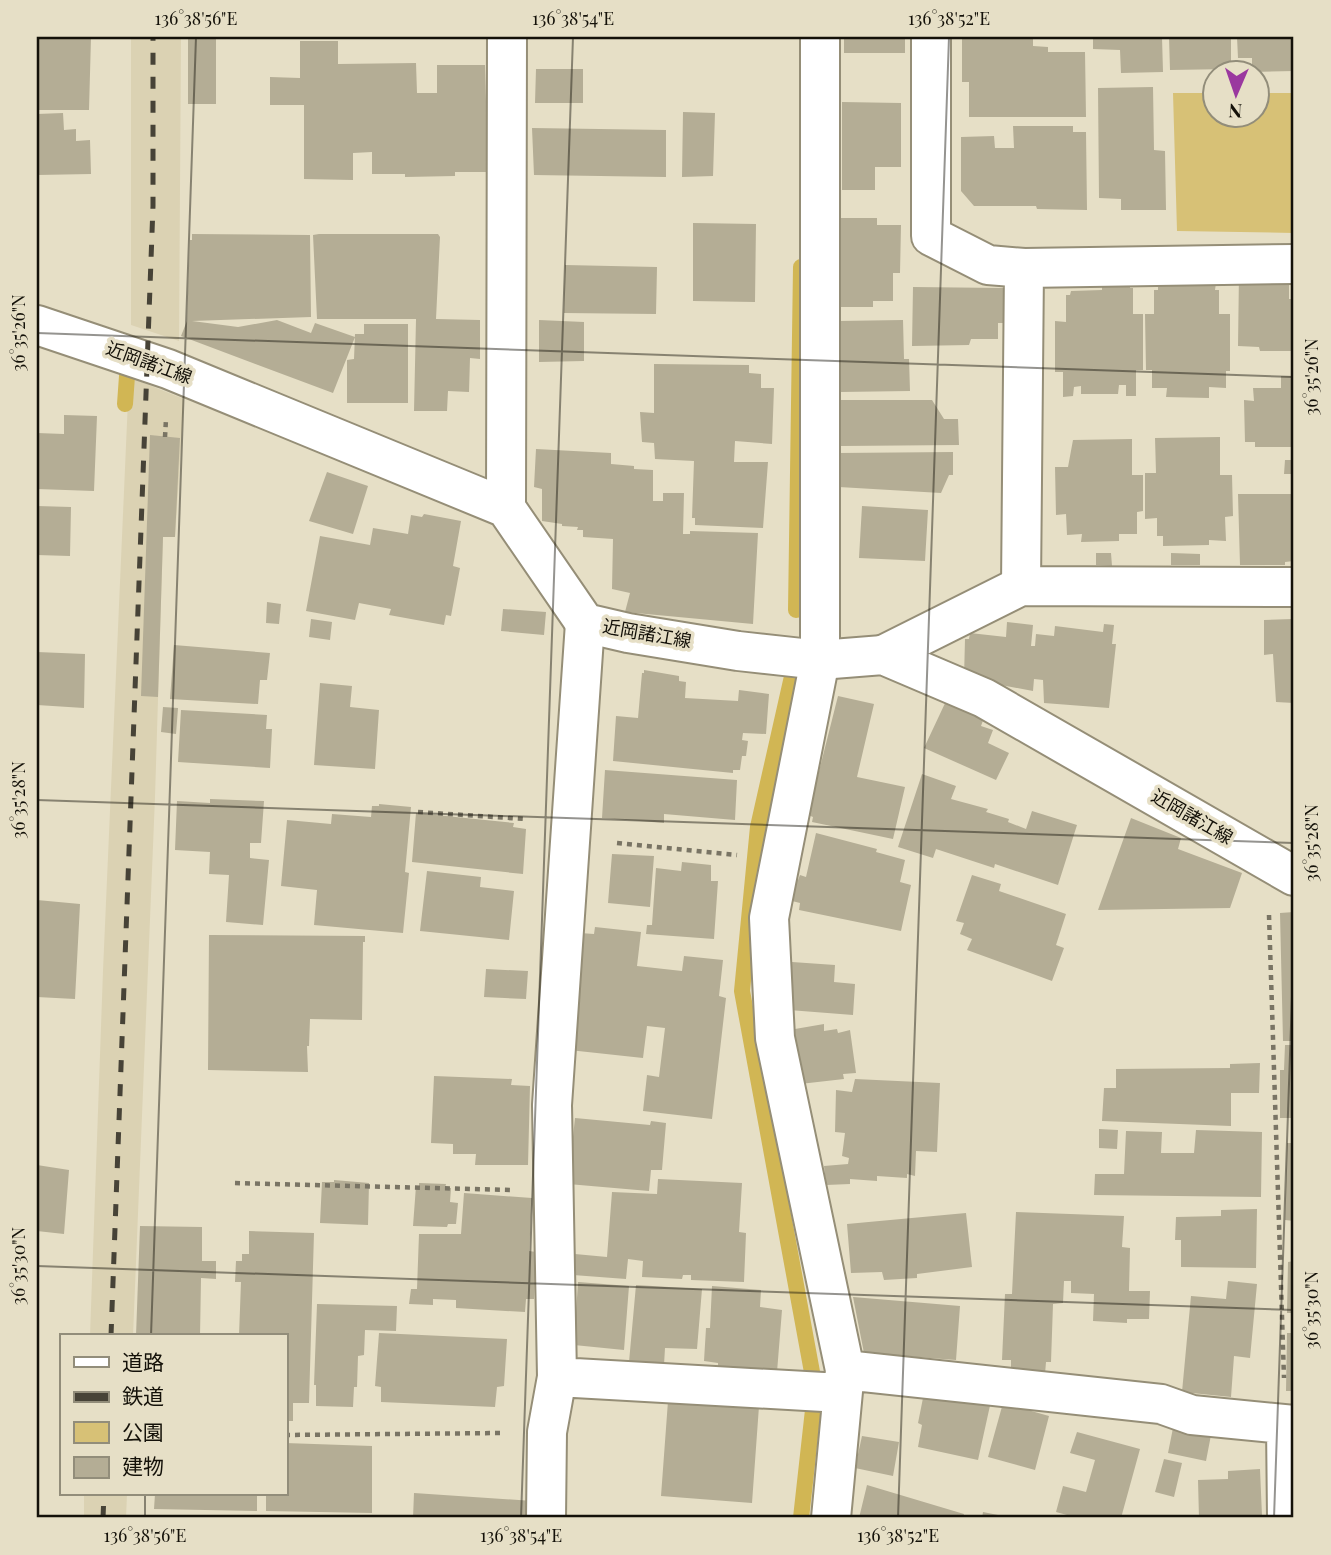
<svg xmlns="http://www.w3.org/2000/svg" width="1331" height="1555" viewBox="0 0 1331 1555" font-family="'Playfair Display','Noto Sans JP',serif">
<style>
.built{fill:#dbd2b3}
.green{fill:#d7c176}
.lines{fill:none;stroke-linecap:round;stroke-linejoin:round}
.stream{stroke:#d1b654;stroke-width:16}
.building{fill:#b4ad95}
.minor-casing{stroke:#958e77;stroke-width:42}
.major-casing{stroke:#958e77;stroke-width:42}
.path{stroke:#797464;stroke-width:4.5;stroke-dasharray:5 5;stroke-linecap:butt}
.minor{stroke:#fff;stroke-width:38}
.major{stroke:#fff;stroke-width:38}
.rail{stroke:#474337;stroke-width:5;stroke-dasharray:12 12;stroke-linecap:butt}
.ticks{fill:none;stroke:#141109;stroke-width:2;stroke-opacity:0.45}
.labels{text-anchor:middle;stroke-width:7;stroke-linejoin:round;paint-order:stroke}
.street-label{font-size:18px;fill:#141109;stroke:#e6dfc6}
.neatline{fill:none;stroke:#141109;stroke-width:2.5}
.ticks-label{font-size:18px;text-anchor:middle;fill:#141109}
</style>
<rect width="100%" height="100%" fill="#e6dfc6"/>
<path class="built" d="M131 37H181L179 341 131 325Z
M129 377 184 399 175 537H163L155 797 133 1336H90L103 971Z
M84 1494H127L126 1518H84Z"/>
<path class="green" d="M1173 93H1215L1216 116H1258V93H1294V233L1177 231Z"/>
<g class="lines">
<path class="stream" d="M125 404 127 376
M796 610 801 267
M793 672 758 827 742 991 812 1372
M801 1518 814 1401"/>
</g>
<path class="building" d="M37 37H91L89 110H37Z
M188 37H216V104H188Z
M844 37H905V53H844Z
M962 37H1033V46L1048 47V52H1085L1086 117H969V82H962Z
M1093 37H1162L1163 72 1121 73 1120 50 1093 49Z
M1169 37H1231V69L1170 70Z
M1237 37H1294V71L1252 72V58H1238Z
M300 41H338V64L416 63 417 93H437V65H485L488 172H455V176L405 177V174H372V152L353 153V180L304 179V105H270V77L300 78Z
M536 69H583V103H535Z
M1153 87 1154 150 1165 151 1166 210H1121V199L1099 198 1098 88Z
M842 102 901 103V167H875V190H842Z
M683 112 715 113 713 176 682 177Z
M63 113 64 130 76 129V141L90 140 91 174 37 175V114Z
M1013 126H1073V132H1086L1087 210 1037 209 1036 206H974L961 191V137L994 136 995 148H1014Z
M532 128 666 130V177L534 175Z
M838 218H877V225H901L900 273H893V301H873V307H838Z
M693 223 756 224 755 302 693 301Z
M192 234 310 235 311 317 192 321 238 327 277 320 311 333 315 323 355 337 333 393 181 336 187 321 190 240H192Z
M319 234H438L440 237 436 319 480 320V359L470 358 469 392 448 391 447 411H414L416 319H317L313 235Z
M565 265 657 267 656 314 564 313Z
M1239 273 1289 279V299H1294V351H1260L1259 347 1238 346Z
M1102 283 1130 284V288H1133V314H1143V370H1136V396H1126V385H1119L1118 394H1081V386L1074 387 1073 396 1063 397V372H1055V321L1066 322V295H1070L1071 291 1102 290Z
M1158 283H1216L1215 290H1219V314H1230V371H1226V388L1209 387V398L1166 397 1167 388H1152V370H1146L1145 314H1154V290H1158Z
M913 287 1003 288V323H998V339H971L969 345 912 346Z
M539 320 584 322V361L539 362Z
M903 320 904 359H909L910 391 840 392 838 321Z
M364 324H408V403H347V360L354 359 355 334H364Z
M654 364 749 365V373L761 374V388H774L772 444 735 441 734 462H768L763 528 695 525V518H692L694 461 655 459 654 443 642 442 640 412 654 413Z
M1281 376H1294V447H1255V442H1245L1244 400 1254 401 1253 388H1281Z
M841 400H932L944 419H958L959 445 841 446Z
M64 415 97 416 94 491 37 489V433L64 434Z
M150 435 180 438 175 537H163L158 697 141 696Z
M1220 437V475H1232L1233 516 1225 517 1226 541 1209 540V545L1163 546V536H1157V518L1145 519V473H1156L1155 438Z
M1132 439V475H1143V511L1137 512V534H1119V541L1081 542 1082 534 1067 535 1066 514 1056 515 1055 467H1068L1073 440Z
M536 449 611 453V464L634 466V469L653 470V501H663V493H684L683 534H690V531L758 533 753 624 625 612 630 593 612 589 613 539 583 537V530H577L578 527 562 526V524L542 521V489L534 487Z
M953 452V475H949L941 493 839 487 838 453Z
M1285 460H1294V474H1284Z
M327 472 368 486 353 534 309 521Z
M1238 494H1294V561L1285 562V565H1240Z
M37 506 71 507 70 556 37 555Z
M862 506 928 510 925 561 859 558Z
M424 514 461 521 453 566 460 568 451 616 446 615 444 625 389 615 391 609 359 603 355 620 306 611 320 536 370 545 373 528 408 534 411 515 422 517Z
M1096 553H1111L1112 566 1096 565Z
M1171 553 1200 554V565H1171Z
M267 602 281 604 279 624 266 623Z
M503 609 546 612 544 635 501 631Z
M311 619 332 622 330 640 309 637Z
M1293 619 1294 703 1276 702 1273 654 1264 655V620Z
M1007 622 1033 625 1031 646H1035L1036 634 1054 636 1055 626 1103 632 1104 624 1114 625 1112 644H1116L1109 708 1044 703 1043 680 1034 679 1033 691 964 678 965 639H969L970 633 1006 637Z
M174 645 270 653 267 680H260L258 704 170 699Z
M37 652 85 654 84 708 37 705Z
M644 670 679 676V681L686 682 685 698 738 701 739 690 769 694 766 734 743 733 742 740 748 741 746 756H742L740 770H733V773L613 761 616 716 638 718 642 673H644Z
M320 683 352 686 350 707 379 710 375 769 314 765Z
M838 696 874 704 857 777 905 787 893 839 812 822 813 817 808 815Z
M947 699 985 715 981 726 993 730 988 743 1009 753 996 780 924 748Z
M163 707 178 708 176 734 161 732Z
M181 710 267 715 266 729H272L270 768 178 762Z
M605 770 737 780 735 820 664 814V823L602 818Z
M922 774 956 786 951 799 988 809 986 812 1009 819 1008 822 1026 829 1032 811 1077 825 1058 885 995 864 994 868 936 849 933 858 898 847Z
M210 799 264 801 261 843H250V858L269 860 263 925 226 922 229 875 209 874 210 852 175 850 177 801 210 803Z
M379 804 411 807 405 872 409 873 403 933 314 925 317 890 281 886 287 820 331 824 332 814 371 817 372 806H379Z
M416 813 514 823 513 827 526 829 523 874 412 862Z
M1131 818 1181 838 1178 849 1242 873 1230 908 1098 910Z
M816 833 877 849 876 852 905 860 900 882 911 885 901 931 799 910 800 903 792 901 796 880H798L800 875 806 877Z
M612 854 654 856 650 907 608 903Z
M682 862 711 865V881H718L714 939 646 934 647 925H652L656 868 681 871Z
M427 871 481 877 480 887 514 891 509 940 420 931Z
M972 875 1001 884 999 891 1066 914 1056 945 1064 948 1052 981 967 950 972 939 960 934 964 923 956 921Z
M37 900 80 904 75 999 37 997Z
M1294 912V1041H1283L1280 913Z
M595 927 641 932 637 966 682 971 684 956 723 960 719 996 726 998 712 1119 643 1111 647 1075 659 1077 665 1028 647 1026 643 1058 569 1050 580 933 594 934Z
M209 935 365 936V942H363L362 1020 310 1019 309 1046H307L308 1072 208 1070Z
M792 962 835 965 834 982 855 984 853 1015 789 1010Z
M486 969 528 971 526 999 484 997Z
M824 1024V1031L837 1029 838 1033 850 1030 856 1073 843 1074 844 1079 800 1084 795 1029Z
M1285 1045H1294V1118H1280V1070H1284Z
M1260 1063 1259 1093H1231V1126L1102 1121 1104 1088H1116V1069L1230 1068V1064Z
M434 1076 512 1079 511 1085 530 1086 528 1165H475L476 1154H453V1144L431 1143Z
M855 1079 940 1083 937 1152 916 1151 915 1176 907 1174V1178L877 1176V1181L850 1179V1184L826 1185 824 1166 848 1164 849 1158 842 1156 845 1133 835 1132 836 1090 852 1092Z
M575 1118 650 1125 651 1121 666 1123 662 1170H651L649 1191 568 1184Z
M1099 1129 1118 1130 1117 1149 1099 1148Z
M1196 1130 1262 1132 1261 1197 1094 1195 1095 1174H1124L1126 1131 1162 1132 1161 1153H1194Z
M1287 1143H1294V1221L1285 1220Z
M37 1165 69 1170 64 1234 37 1231Z
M658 1179 742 1183 739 1232 746 1233 744 1282 691 1280V1275H683L682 1279 642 1277 643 1261 628 1259 626 1279 573 1275 575 1254 607 1257 612 1192 657 1194Z
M334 1180 369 1183 368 1225 320 1223 322 1182H334Z
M419 1183 446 1184 445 1188H451L450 1202 458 1203 456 1224H448L447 1227 413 1226 416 1186H419Z
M464 1193 532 1198 529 1251 536 1252 534 1299H526L525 1312 456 1308V1300L433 1299V1305L409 1304 411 1289H417L419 1234H461Z
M1257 1209 1256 1268 1181 1267V1240H1175L1176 1217 1221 1216V1210Z
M1016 1212 1124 1216 1122 1247 1130 1248 1129 1291H1150L1149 1319H1127V1323L1093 1321 1094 1294 1071 1293V1281H1064L1063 1303 1053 1304 1051 1362H1046L1045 1374 1011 1373V1360H1002L1005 1294H1012Z
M966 1213 972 1267 917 1274V1278L884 1280 882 1272 851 1273 847 1224Z
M140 1226 202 1227V1261H216V1279L201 1278 200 1336H136Z
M249 1231 314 1233 309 1403H293V1421H285V1336H239L241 1282H235L236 1261H242V1254H249Z
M1294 1261V1313H1287L1288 1262Z
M1228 1281 1257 1284 1250 1358 1234 1356 1231 1397 1182 1392 1191 1296 1226 1299Z
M578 1282 629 1286 624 1350 574 1345Z
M636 1285 702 1289 697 1349 665 1348 664 1365 629 1362Z
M712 1286 761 1290 760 1307 782 1310 777 1372 718 1367V1363L704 1361 706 1328H710Z
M853 1297 960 1306 956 1360 864 1353Z
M317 1304 397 1306 396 1331 365 1330 364 1355 358 1356 357 1387H354L353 1407 316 1406V1385H314Z
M379 1333 507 1339 504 1386 497 1387 495 1407 381 1402V1387L375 1386Z
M1287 1333H1294V1391H1286Z
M925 1388 991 1401 978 1460 918 1447 922 1425 918 1423Z
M668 1401 759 1406 752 1503 661 1496Z
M1003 1403 1049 1416 1035 1470 988 1457Z
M1173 1428 1211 1435 1206 1461 1168 1453Z
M1077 1432 1140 1449 1121 1518H1078L1056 1512 1063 1486 1086 1492 1095 1460 1070 1453Z
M862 1436 899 1442 893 1476 855 1468Z
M285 1443 372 1446V1513L266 1511V1494H285Z
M1164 1459 1182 1463 1174 1497 1155 1492Z
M1260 1469 1262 1516H1257V1518H1199L1198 1480 1228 1479V1471Z
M867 1485 964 1514 963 1518H859Z
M414 1493 533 1501 532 1518H413Z
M155 1494H257V1511L154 1509Z
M983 1512 1008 1517V1518H982Z"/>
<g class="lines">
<g class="minor-casing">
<path id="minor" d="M820 37V660L769 918 775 1038 845 1370 831 1518
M931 37V236L988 265 1024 268 1294 264
M506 508 507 37
M1021 586 1024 268
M883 655 1021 586 1294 587
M845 1370 1161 1404 1192 1415 1294 1425
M557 1377 841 1393
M1286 1425 1287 1518
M546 1518 547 1432 557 1377 552 1105 585 623"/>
</g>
<g class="major-casing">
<path id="major" d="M37 325 168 369 506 508 585 623 628 633 738 651 820 660 883 655 984 698 1294 876"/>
</g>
<path class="path" d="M165 437 166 419
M418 812 525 819
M617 843 737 855
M1269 915 1284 1378
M235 1183 510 1190
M285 1435 501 1433"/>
<use href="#minor" class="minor"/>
<use href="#major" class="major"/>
<path class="rail" d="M111 1336 153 206V37
M103 1518 104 1494"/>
</g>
<path class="ticks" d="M37 333 1294 377M37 800 1294 843M37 1266 1294 1310M151 1336 196 37M145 1518V1494M521 1518 573 37M898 1518 949 37M1274 1518 1294 939"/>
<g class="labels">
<g class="street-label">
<text transform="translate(149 363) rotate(20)" y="6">近岡諸江線</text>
<text transform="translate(647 634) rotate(10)" y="6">近岡諸江線</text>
<text transform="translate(1192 817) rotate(30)" y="6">近岡諸江線</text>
</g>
</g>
<rect width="1331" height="1555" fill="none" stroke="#e6dfc6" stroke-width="77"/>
<rect x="60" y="1334" width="228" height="161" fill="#e6dfc6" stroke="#928d7a" stroke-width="2"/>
<rect x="74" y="1357" width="35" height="10" fill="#ffffff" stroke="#928d7a" stroke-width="2"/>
<text x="122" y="1370" font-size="21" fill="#141109">道路</text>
<rect x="74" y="1392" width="35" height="10" fill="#474337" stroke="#928d7a" stroke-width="2"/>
<text x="122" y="1404" font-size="21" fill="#141109">鉄道</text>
<rect x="74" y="1422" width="35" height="21" fill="#d7c176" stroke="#928d7a" stroke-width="2"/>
<text x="122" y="1440" font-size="21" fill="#141109">公園</text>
<rect x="74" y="1457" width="35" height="21" fill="#b4ad95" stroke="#928d7a" stroke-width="2"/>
<text x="122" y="1474" font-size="21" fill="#141109">建物</text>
<g transform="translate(1236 94) rotate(182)"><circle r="33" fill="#e6dfc6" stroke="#928d7a" stroke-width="2"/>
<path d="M0-5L12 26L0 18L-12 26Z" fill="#9a389f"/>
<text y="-10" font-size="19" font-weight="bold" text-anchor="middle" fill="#141109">N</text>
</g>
<rect x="38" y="38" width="1254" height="1478" class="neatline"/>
<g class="ticks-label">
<text x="196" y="25">136°38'56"E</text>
<text x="573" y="25">136°38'54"E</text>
<text x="949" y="25">136°38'52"E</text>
<text transform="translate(19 333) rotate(-90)" y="6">36°35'26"N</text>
<text transform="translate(1312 377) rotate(-90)" y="6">36°35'26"N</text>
<text transform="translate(19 800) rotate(-90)" y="6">36°35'28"N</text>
<text transform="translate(1312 843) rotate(-90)" y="6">36°35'28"N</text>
<text transform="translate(19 1266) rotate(-90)" y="6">36°35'30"N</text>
<text transform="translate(1312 1310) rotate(-90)" y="6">36°35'30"N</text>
<text x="145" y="1542">136°38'56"E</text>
<text x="521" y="1542">136°38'54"E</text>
<text x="898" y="1542">136°38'52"E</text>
</g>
</svg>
